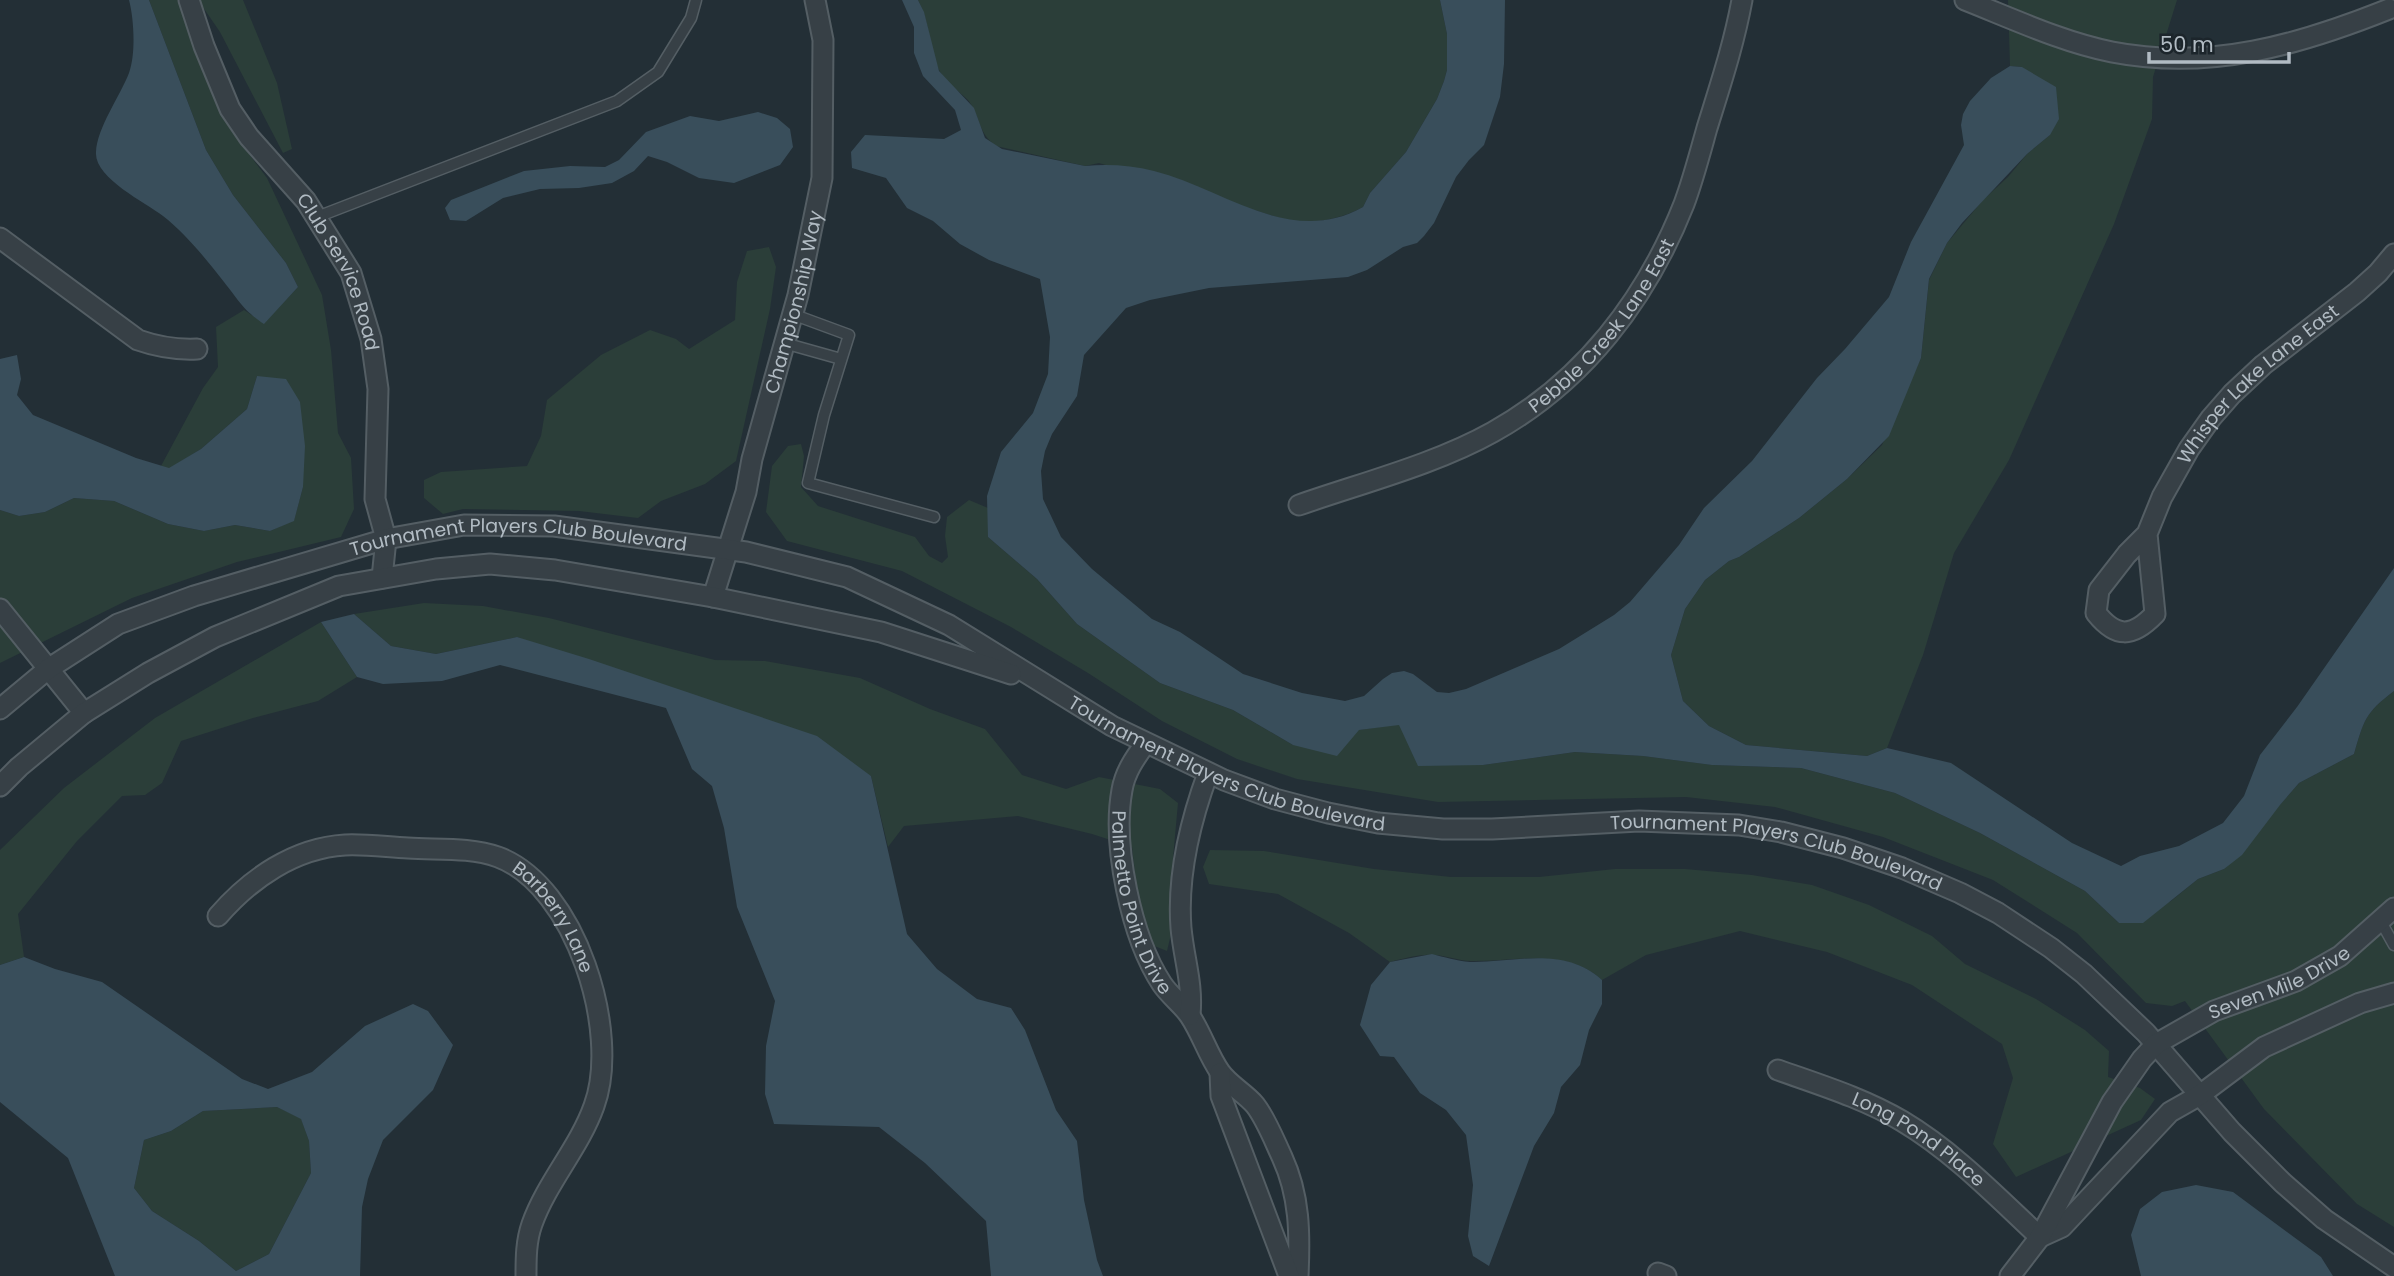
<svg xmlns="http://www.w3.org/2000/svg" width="2394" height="1276" viewBox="0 0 2394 1276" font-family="Poppins,sans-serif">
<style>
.green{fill:#2b3e39}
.water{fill:#394e5b;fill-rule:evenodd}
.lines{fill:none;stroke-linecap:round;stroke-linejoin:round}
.service-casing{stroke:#545e64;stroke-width:13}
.minor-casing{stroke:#545e64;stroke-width:23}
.service{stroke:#374046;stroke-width:10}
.minor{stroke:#374046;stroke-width:19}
.labels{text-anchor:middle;stroke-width:7;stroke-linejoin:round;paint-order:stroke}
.street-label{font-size:19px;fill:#b1bbc3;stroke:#1c252b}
</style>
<rect width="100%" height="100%" fill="#232f36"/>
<path class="green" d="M149 0H198L185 18 196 55 228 126 267 178 322 295 331 350 338 433 351 458 354 509 341 537 237 562 132 598 0 663V510L19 516 45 512 74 498 114 501 168 524 204 531 235 525 270 531 294 520 303 487 257 376 247 409 201 449 169 469 161 466 203 388 218 367 216 327 244 310 264 323 298 287 286 263 233 195 206 150Z
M198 0H243L277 83 292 149 283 153 220 32Z
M918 0H1440L1447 34V70L1444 81 1437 99 1406 152 1370 193 1363 207C1341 219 1315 224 1290 221L1099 163 1085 166 996 146C977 132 981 117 968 100 956 88 942 81 936 63 929 42 929 20 918 0Z
M2008 0H2177L2153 77 2152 119 2114 224 2009 460 1954 553 1923 655 1887 748 1867 756 1746 745 1709 726 1683 701 1671 655 1685 609 1705 580 1729 561 1739 557 1799 518 1847 479 1882 445 1921 358 1929 280 1947 243 1983 200 2008 177 2027 154 2050 135 2022 67 2010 66Z
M769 247 776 267 770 309 736 461 705 484 661 501 638 518 579 511 463 509 443 514 424 498V480L441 472 527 466 541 436 547 400 601 355 650 330 676 339 689 349 735 320 737 282 747 251Z
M801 444 804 456 801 487 818 506 915 537 929 556 942 563 948 557 945 536 947 517 969 500 988 508V537L1037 579 1077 624 1160 683 1233 710 1293 745 1359 730 1399 724 1483 765 1575 752 1643 756 1713 765 1801 768 1895 793 1980 833 2085 891 2119 923 2171 901 2198 879 2224 869 2299 783 2354 754C2364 720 2365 713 2394 691V1227L2357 1204 2264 1109 2185 1001 2172 1006 2146 1003 2077 933 1993 880 1883 837 1775 807 1686 797 1438 802 1297 779 1237 759 1162 721 1088 673 1011 627 902 571 787 541 766 512 772 466 788 446Z
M424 603 483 606 549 618 715 660 765 661 860 678 930 709 985 729 1022 775 1066 789 1099 777 1160 789 1178 803 1173 858 1172 930 1167 951 1152 945 1139 908 1132 847 1092 834 1018 816 904 826 888 847 871 776 517 637 436 654 391 646 354 614Z
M321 622 357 677 318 701 253 718 181 741 162 783 145 795 122 796 77 841 18 914 24 957 0 965V850L64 788 155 718Z
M1210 850 1264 851 1374 869 1451 877H1539L1615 869H1685L1752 875 1812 885 1869 905 1932 936 1965 964 2036 999 2085 1030 2109 1051 2108 1077 2140 1088 2155 1099 2141 1120 2016 1177 1993 1144 2013 1078 2002 1044 1912 985 1827 952 1740 931 1646 955 1602 980C1566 947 1515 962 1471 961 1458 961 1446 955 1433 955 1419 954 1403 959 1390 962L1349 933 1278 894 1209 884 1203 867Z
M277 1107 301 1118 309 1141 311 1173 269 1254 236 1271 199 1241 152 1211 134 1188 144 1140 171 1131 203 1111Z"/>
<path class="water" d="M129 0H149L206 150 233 195 286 263 298 287 264 324C242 309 240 302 224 282 206 259 186 234 163 216 145 202 94 178 96 152 97 128 120 96 129 73 136 54 134 19 129 0Z
M902 0H918L924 12 939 71 974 108 985 138 1002 149 1085 166C1107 164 1131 165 1154 171 1223 188 1290 248 1363 207L1370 193 1406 152 1437 99 1444 81 1447 70V34L1440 0H1505L1504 64 1500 97 1484 145 1469 160 1456 177 1434 223 1424 236 1417 243 1403 247 1367 270 1348 277 1209 288 1150 300 1126 308 1084 355 1077 396 1052 434 1045 451 1041 471 1043 499 1061 537 1092 569 1152 619 1180 632 1243 674 1302 693 1345 701 1364 696 1383 679 1392 673 1404 671 1413 674 1437 692 1449 693 1466 689 1559 649 1614 615 1630 602 1679 545 1704 508 1752 461 1817 378 1845 349 1889 297 1911 242 1964 145 1961 125 1963 114 1970 101 1991 78 2010 66 2022 67 2056 87 2059 119 2050 135 2027 154 1962 223 1947 243 1929 279 1921 358 1889 436 1847 479 1799 518 1739 557 1729 561 1705 580 1685 609 1671 655 1683 701 1709 726 1746 745 1867 756 1887 748 1951 763 2072 843 2121 866 2140 856 2179 846 2223 823 2244 796 2260 755 2297 707 2394 568V691C2365 713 2364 720 2354 754L2299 783 2280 805 2242 855 2224 869 2198 879 2143 923H2119L2085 891 1980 833 1895 793 1801 768 1712 765 1643 756 1575 752 1483 765 1418 766 1399 725 1359 730 1337 756 1293 745 1233 710 1160 683 1077 624 1037 579 988 537 987 496 1001 452 1033 413 1048 374 1050 337 1040 279 989 260 960 244 933 221 907 208 886 178 852 168 851 152 865 135 944 139 961 130 955 110 923 76 914 53V27Z
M758 112 777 118 790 129 793 147 780 165 734 183 699 178 667 162 648 156 634 171 612 183 579 188 540 189 503 198 466 221 450 220 445 208 451 200 524 171 570 166 605 167 619 160 646 132 690 116 719 121Z
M17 355 21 379 17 395 33 415 136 458 169 468 201 449 247 409 257 376 286 379 300 402 305 446 303 487 294 521 270 531 235 525 204 531 168 524 114 501 74 498 45 512 19 516 0 510V359Z
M354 614 391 646 436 654 517 637 589 659 817 736 871 776 907 934 937 969 977 999 1011 1008 1025 1030 1056 1110 1077 1141 1084 1200 1097 1260 1103 1276H991L986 1221 925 1163 879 1127 774 1124 765 1094 766 1046 775 1001 737 907 724 828 712 786 692 769 666 708 500 665 442 681 383 684 357 677 321 622Z
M1432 954C1444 957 1457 961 1470 962 1514 963 1564 945 1602 980V1004L1589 1030 1580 1065 1561 1087 1554 1113 1534 1146 1489 1266 1473 1256 1468 1236 1473 1185 1466 1135 1446 1110 1420 1093 1394 1057 1380 1056 1360 1025 1371 985 1390 962Z
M24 957 55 969 102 982 242 1079 268 1089 312 1072 365 1026 413 1004 428 1011 453 1045 433 1090 383 1140 368 1179 362 1207 360 1276H115L68 1158 0 1102V965ZM277 1107 301 1119 309 1141 311 1173 269 1254 236 1271 199 1241 152 1211 134 1188 144 1140 171 1131 203 1111Z
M2196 1185 2233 1192 2321 1257 2333 1276H2141L2131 1235 2140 1209 2162 1192Z"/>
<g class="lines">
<g class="service-casing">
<path id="service" d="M317 217 617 101 658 72 691 18 696 0
M792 314 849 335 824 415 808 483 934 517
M784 343 841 359
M2380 920 2394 945"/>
</g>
<g class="minor-casing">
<g id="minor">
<path id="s1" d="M189 0 204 46 230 109 249 137 306 201 351 273 371 339 378 389 375 499 386 539 382 578"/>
<path d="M1965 0C2013 19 2062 42 2112 52 2210 71 2299 45 2389 9"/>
<path d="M0 238 138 340C158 347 176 350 197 349"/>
<path id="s2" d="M1299 505C1362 483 1436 464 1493 432 1583 382 1646 300 1684 204 1693 180 1700 153 1707 128 1720 86 1734 44 1742 0"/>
<path id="s3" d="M2147 534 2155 614C2132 638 2116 638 2096 613L2099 590 2127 554 2147 534 2162 497 2189 449 2211 418 2232 394 2263 365 2357 292 2378 273 2394 254"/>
<path id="s4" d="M713 597 746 492 752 459 798 295 822 178 823 40 815 0"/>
<path d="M0 609 84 713"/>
<path id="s5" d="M0 709 48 669 118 624 194 596 386 539 464 525 554 526 746 552 847 577 949 625 1112 726 1224 780 1275 799 1328 813 1378 823 1443 829H1492L1639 821 1739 825 1781 832 1843 848 1902 868 1960 893 1998 913 2051 948 2084 974 2146 1033 2232 1132 2283 1183 2324 1219 2394 1267"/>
<path id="s6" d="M1145 744C1135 758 1125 772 1122 790 1112 845 1131 937 1162 984 1170 996 1182 1004 1190 1016 1202 1034 1208 1055 1220 1072 1229 1085 1245 1093 1255 1105 1266 1119 1274 1140 1282 1157 1300 1196 1300 1234 1298 1276"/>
<path d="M0 786 19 767 84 713 148 673 215 637 339 586 436 569 490 564 555 570 713 597 881 632 1011 674"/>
<path id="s7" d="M218 916C250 879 294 848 345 845 365 844 387 847 408 848 437 850 470 847 498 857 576 886 621 1033 594 1106 579 1148 547 1182 532 1224 526 1241 526 1258 526 1276"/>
<path d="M1190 1015C1193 983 1184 960 1181 928 1177 876 1190 822 1208 773"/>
<path id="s8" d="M1778 1070C1820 1085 1863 1098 1902 1121 1954 1152 1996 1196 2040 1237"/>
<path d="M1220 1073 1221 1096 1289 1276"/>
<path d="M2040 1237 2062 1227 2170 1112 2200 1095 2264 1047 2360 1003 2394 993"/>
<path d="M1658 1273 1666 1276"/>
<path id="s9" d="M2010 1276 2040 1237 2112 1102 2142 1059 2156 1044 2214 1011 2296 981 2340 956 2394 908"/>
</g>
</g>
<use href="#service" class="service"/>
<use href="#minor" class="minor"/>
</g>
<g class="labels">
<g class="street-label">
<text dy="7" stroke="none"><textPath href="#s1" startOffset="315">Club Service Road</textPath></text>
<text dy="7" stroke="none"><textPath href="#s4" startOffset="306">Championship Way</textPath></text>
<text dy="7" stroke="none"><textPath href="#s2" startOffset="362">Pebble Creek Lane East</textPath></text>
<text dy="7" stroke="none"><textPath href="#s3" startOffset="439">Whisper Lake Lane East</textPath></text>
<text dy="7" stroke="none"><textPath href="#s5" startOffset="560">Tournament Players Club Boulevard</textPath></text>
<text dy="7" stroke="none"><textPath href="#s5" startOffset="1320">Tournament Players Club Boulevard</textPath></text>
<text dy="7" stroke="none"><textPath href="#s5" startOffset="1886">Tournament Players Club Boulevard</textPath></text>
<text dy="7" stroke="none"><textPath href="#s6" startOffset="168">Palmetto Point Drive</textPath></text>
<text dy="7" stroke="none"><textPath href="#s7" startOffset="388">Barberry Lane</textPath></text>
<text dy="7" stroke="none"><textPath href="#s9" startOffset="413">Seven Mile Drive</textPath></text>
<text dy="7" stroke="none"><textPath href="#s8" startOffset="158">Long Pond Place</textPath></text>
</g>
</g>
<path d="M2149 52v10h140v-10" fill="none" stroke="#b1bbc3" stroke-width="3.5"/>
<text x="2160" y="52" font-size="21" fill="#b1bbc3" stroke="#1c252b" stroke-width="5" paint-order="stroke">50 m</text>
</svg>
